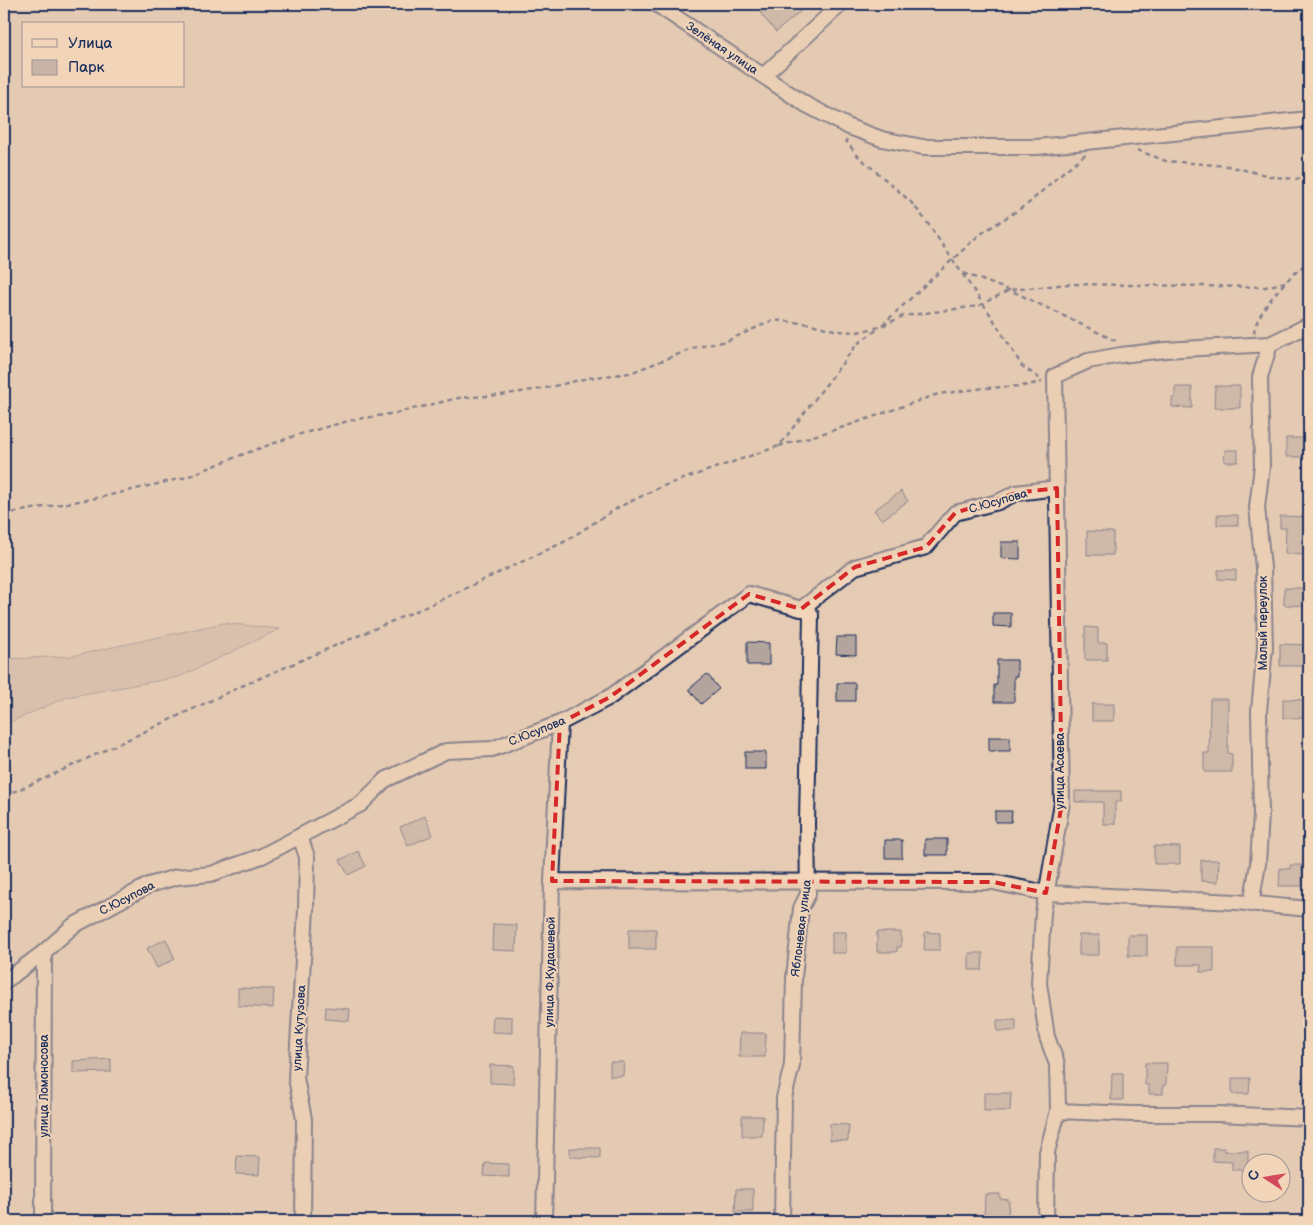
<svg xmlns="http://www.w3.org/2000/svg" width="1313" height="1225" viewBox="0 0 1313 1225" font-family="'Balsamiq Sans',sans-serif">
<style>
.green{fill:#c7b4a6;stroke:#717282}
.building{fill:#b3a49e;stroke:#1b2f5e}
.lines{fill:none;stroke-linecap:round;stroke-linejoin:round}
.minor-casing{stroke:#1b2f5e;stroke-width:18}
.path{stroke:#1b2f5e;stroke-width:2.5;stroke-dasharray:5 4;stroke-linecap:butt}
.minor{stroke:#f2d5b8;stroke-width:14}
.marked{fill:none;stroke:#d62828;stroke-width:4;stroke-dasharray:10 6;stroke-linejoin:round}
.labels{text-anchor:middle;stroke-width:4;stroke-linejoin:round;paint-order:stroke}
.street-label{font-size:12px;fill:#1b2f5e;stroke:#f2d5b8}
</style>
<rect width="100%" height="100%" fill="#e5cbb3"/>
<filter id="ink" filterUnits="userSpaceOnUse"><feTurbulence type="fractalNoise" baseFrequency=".02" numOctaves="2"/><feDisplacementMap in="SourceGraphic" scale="10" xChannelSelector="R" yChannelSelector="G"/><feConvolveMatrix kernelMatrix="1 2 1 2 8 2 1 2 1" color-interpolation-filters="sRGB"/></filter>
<g filter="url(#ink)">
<path class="green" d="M223 623 280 629 179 677 67 697 4 725V659L72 656Z"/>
<path class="building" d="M771 4H809L776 32 760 13Z
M1215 386H1240V408H1214Z
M1175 387H1192V408L1172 407V398H1175Z
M1286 438H1309V457H1286Z
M1225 450H1238V462H1224Z
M901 491 908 501 882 520 874 510Z
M1217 515H1238V525H1217Z
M1280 516 1309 517V528H1306V555L1285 554 1286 528H1280Z
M1087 531 1113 532V555H1087Z
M1001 542H1020V559L1001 558Z
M1218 570H1236V580L1218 579Z
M1284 588H1309V606L1284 605Z
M993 613H1011V627L993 626Z
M1085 627 1098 628V643H1107V660H1085Z
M837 637H856V655L836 654Z
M747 642 769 643V665H747Z
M1280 644 1309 645V666H1280Z
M997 660H1017V676H1014V702H994V685H997Z
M707 674 719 689 701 704 689 689Z
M837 683H855V701H837Z
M1210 699H1228V753L1232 754V772H1204V753H1209Z
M1283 699 1306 700V718H1283Z
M1092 704H1114V721H1092Z
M989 737H1010V751H989Z
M745 752H766V769H745Z
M1075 791H1121V802H1115V824H1103V802H1075Z
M995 811H1012L1011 822H995Z
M425 816 433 835 408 846 400 827Z
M925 839H947V855H925Z
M885 840H902V858H885Z
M1154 846 1180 847V864H1154Z
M358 851 366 866 348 875 340 860Z
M1201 860H1219L1218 882 1201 881Z
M1290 865H1302V886H1279L1280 868 1290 869Z
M493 924 517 925 516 951 492 950Z
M629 929H656V949H629Z
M832 932H846V953H832Z
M877 932H901V947H897V952H877Z
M925 932 940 933V950H924Z
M1079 935H1099V955H1079Z
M1128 935H1147V956H1128Z
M166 939 175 959 157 968 147 948Z
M1177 947H1214V972H1200L1201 965H1177Z
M969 953H983L982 970H969Z
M238 988 274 989 273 1008 238 1006Z
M326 1007 350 1009 349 1021 325 1019Z
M493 1016 512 1017V1033L492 1032Z
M997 1020H1016V1031H997Z
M740 1033H766L765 1057H739Z
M111 1059V1072L73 1073V1061Z
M610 1062H624L623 1076H610Z
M1145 1063H1167L1166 1085H1163V1094H1149V1085H1145Z
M490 1065 514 1066 513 1084 490 1083Z
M1112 1073H1123V1100H1111Z
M1232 1078H1250L1249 1094H1232Z
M984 1093H1011L1010 1111H984Z
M742 1116H763L762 1136H742Z
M830 1124 849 1125 848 1141 830 1140Z
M570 1148H600V1158L570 1157Z
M1213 1148H1224V1151H1248V1170H1232V1162L1213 1161Z
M237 1156 260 1157 259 1175 236 1174Z
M485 1163 509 1164V1177L484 1176Z
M736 1189H753V1212H735Z
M985 1194H1000V1199L1009 1200 1008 1219 984 1218Z"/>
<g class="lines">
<g class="minor-casing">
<path id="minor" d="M656 4 805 104 849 127 882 139 923 147H1037L1309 119
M763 76 841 4
M300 836 307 857 306 909 296 1078 304 1119 303 1221
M552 881 993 882 1046 893 1236 902 1309 909
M1251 904 1258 864 1261 814 1259 711 1265 647 1263 568 1257 507 1262 466 1260 377 1270 344
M4 982 44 952 73 926 149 885 177 877 211 874 262 856 361 804 385 780 446 751 492 749 560 723 610 697 749 594 801 609 855 567 926 547 955 513 998 502 1016 493 1057 488
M1058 1111 1132 1114H1218L1309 1118
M43 1221 44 952
M544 1221 552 881 560 723
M782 1221 784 1098 792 1065 794 978 801 908 808 894 807 823 811 615 805 606
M1046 1221 1047 1152 1058 1111 1057 1064 1047 1037 1039 983 1043 913 1062 803 1055 376 1088 361 1121 355 1165 350 1270 344 1309 325"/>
</g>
<path class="path" d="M847 139 846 141 857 155 910 201 924 218 990 314 1022 366 1042 380
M1137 150 1166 161 1228 166 1274 177 1296 179 1309 177
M963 273 1014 292 1118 342
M882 325 979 235 1029 203 1063 172 1086 154
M1254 333C1256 311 1290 274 1309 262
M779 446 844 427 938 394 985 388 1022 386 1042 382
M4 514 102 497 187 477 241 455 297 435 352 420 396 413 458 398 501 395 546 388 588 378 630 373 697 347 727 341 773 320 811 324 838 331 857 332 880 327 903 316 978 306 1010 290 1069 284 1266 287 1285 282
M4 796 50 776 244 685 432 604 564 542 619 507 663 486 779 446 857 344 878 329"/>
<use href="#minor" class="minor"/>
</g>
</g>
<path d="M0 0H1313V1225H0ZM1057 488 1062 803 1046 893 993 882 552 881 560 723 610 697 749 594 801 609 855 567 926 547 955 513 1016 493Z" fill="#e5cbb3" fill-opacity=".55" fill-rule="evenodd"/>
<path class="marked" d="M1057 488 1062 803 1046 893 993 882 552 881 560 723 610 697 749 594 801 609 855 567 926 547 955 513 1016 493Z"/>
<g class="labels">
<g class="street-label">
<text transform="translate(722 48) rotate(34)" y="4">Зелёная улица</text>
<text transform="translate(998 501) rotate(-16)" y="4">С.Юсупова</text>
<text transform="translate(1263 623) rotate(-90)" y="4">Малый переулок</text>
<text transform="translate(537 731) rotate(-22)" y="4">С.Юсупова</text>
<text transform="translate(1060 771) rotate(-90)" y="4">улица Асаева</text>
<text transform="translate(127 898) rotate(-27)" y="4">С.Юсупова</text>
<text transform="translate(801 928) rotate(-83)" y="4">Яблоневая улица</text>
<text transform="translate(550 972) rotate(-89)" y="4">улица Ф.Кудашевой</text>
<text transform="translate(299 1028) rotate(-87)" y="4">улица Кутузова</text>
<text transform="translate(44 1086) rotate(-90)" y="4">улица Ломоносова</text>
</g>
</g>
<rect width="1313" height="1225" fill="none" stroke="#f2d5b8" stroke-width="20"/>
<rect x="10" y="10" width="1293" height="1205" fill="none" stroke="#1b2f5e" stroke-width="2" filter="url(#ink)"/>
<rect x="22" y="22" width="162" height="65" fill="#f2d5b8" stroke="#9c9394"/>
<rect x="32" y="39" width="25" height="8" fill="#f2d5b8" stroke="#9c9394"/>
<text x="68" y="48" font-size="15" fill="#1b2f5e">Улица</text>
<rect x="32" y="60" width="25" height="15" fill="#c7b4a6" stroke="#9c9394"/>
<text x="68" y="72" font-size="15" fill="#1b2f5e">Парк</text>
<g transform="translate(1266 1178) rotate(282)"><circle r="24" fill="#f2d5b8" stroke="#9c9394"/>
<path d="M0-4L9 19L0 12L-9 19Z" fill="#d1495b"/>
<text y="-8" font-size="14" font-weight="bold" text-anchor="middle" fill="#1b2f5e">С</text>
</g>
</svg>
